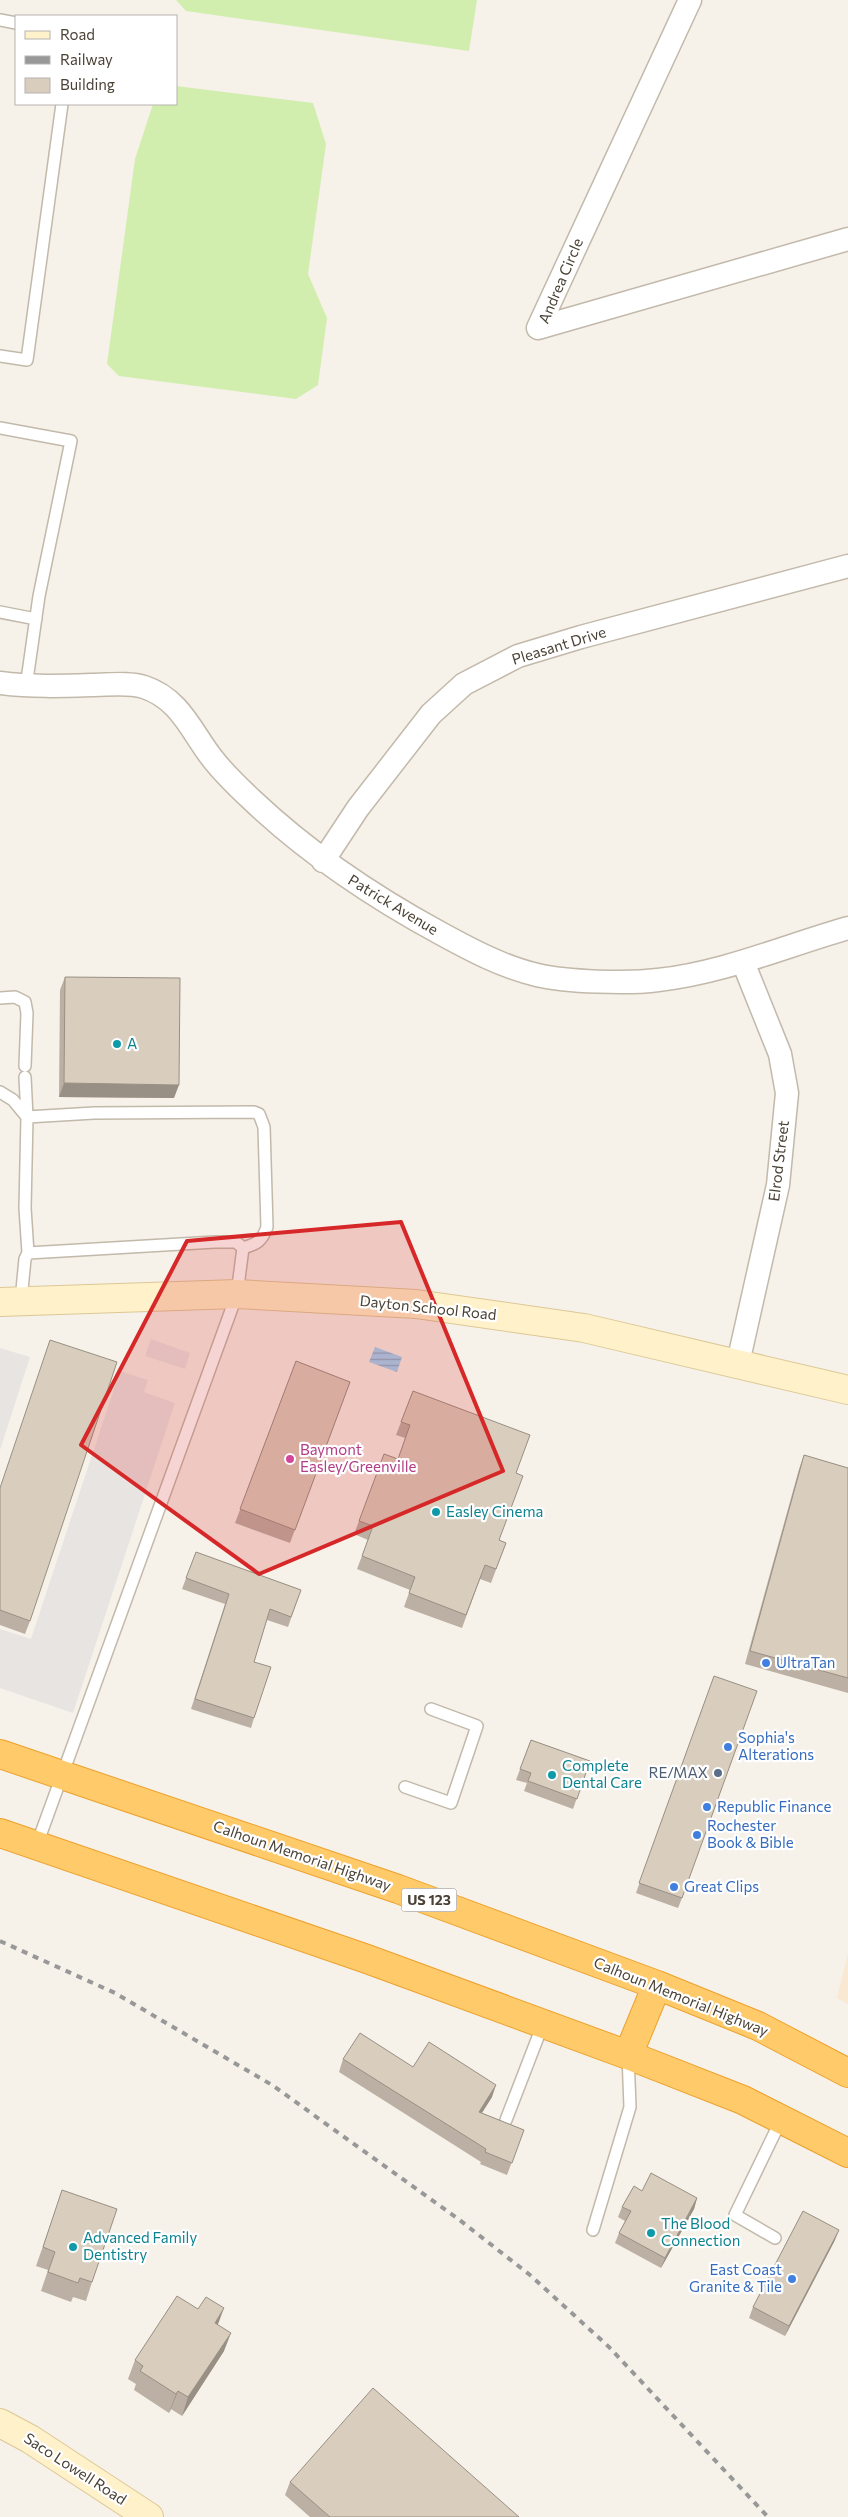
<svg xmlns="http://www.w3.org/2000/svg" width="848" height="2517" viewBox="0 0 848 2517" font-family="Commissioner,sans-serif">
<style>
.commercial{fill:#f9e8d2}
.pitch{fill:#d2eeae}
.parking{fill:#e7e4e1}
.water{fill:url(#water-rules)}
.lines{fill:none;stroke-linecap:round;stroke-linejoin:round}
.lane-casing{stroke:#c2b9aa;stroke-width:14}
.street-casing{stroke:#c2b9aa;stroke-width:25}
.secondary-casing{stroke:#ddc896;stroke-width:30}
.highway-casing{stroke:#eda12b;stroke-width:30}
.lane{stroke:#fff;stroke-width:11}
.street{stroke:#fff;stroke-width:22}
.secondary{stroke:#fff1c9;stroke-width:28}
.highway{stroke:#ffca6a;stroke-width:28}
.rail{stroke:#989898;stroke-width:4;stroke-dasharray:6 6;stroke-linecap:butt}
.wall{fill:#bbb0a3}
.shaded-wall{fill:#989084}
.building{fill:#d9cdbd;stroke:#989084}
.marked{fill:#d62828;fill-opacity:0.2;stroke:#d62828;stroke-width:4;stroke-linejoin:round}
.culture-dot{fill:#0f9aa8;stroke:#fff;stroke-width:2}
.hotel-dot{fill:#d1479c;stroke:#fff;stroke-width:2}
.shop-dot{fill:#3f7fe0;stroke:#fff;stroke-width:2}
.service-dot{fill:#5c6f8a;stroke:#fff;stroke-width:2}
.labels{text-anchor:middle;stroke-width:4.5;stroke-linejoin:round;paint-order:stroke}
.shield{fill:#fff;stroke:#807b72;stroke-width:1}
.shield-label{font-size:14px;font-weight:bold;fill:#4a4236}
.street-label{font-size:15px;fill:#4a4236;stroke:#fff}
.culture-label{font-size:15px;fill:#0d838f;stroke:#fff;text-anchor:start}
.hotel-label{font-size:15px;fill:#b23c85;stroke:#fff;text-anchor:start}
.shop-label{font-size:15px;fill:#366cbe;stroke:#fff;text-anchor:start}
.service-label{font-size:15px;fill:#4e5e75;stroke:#fff;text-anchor:end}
</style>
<defs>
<pattern id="water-rules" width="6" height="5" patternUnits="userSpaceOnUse" patternTransform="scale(1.25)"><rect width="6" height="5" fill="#a0d6f8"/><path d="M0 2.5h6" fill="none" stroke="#84afca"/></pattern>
</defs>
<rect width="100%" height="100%" fill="#f6f1e9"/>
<path class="commercial" d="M848 1954V2004L837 1998Z"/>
<path class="pitch" d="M176 0H477L469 51 186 11Z
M176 86 313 103 326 144 308 274 327 318 318 385 296 399 119 376 107 364 135 159 153 104H176Z"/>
<path class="parking" d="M151 1339 190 1353 185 1369 145 1356Z
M0 1348 30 1357 0 1450Z
M120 1371 148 1380 144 1392 175 1403 73 1713 0 1688V1629L31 1639Z"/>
<path class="water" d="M375 1347 402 1357 397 1372 369 1362Z"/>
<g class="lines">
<g class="lane-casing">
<path id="lane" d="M0 20 16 23
M0 356 27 360 62 104
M0 428 71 441 39 596 26 687
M0 612 36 619
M0 998 15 997 25 1002 27 1013 25 1066
M25 1077 27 1117
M0 1092 13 1100 27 1117
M28 1253 25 1208 27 1117 94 1113 254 1112 259 1114 264 1127 267 1227C262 1241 257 1244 243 1248
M21 1300 25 1259 28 1253 215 1242H236L243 1248 237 1294 36 1847
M405 1787 451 1803 477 1726 431 1709
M506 2120 543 2024
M593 2230 630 2107 628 2055
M775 2238 735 2215 781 2120"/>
</g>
<g class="street-casing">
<path id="street" d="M690 0 538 328 848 239
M0 683C31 687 61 686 91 685 108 685 129 682 144 687 178 698 190 728 209 754 221 771 237 786 252 800 309 854 372 896 440 933 471 950 503 967 537 975 567 982 628 984 658 980 723 973 785 946 848 928
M323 861 358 808 431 714 464 684 518 656 581 637 848 566
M738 1363 778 1185 787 1093 780 1054 743 962"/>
</g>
<g class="secondary-casing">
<path id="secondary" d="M0 1302 237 1294 416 1304 584 1328 848 1390
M0 2423 30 2439 149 2517"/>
</g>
<g class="highway-casing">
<path id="highway" d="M0 1754 398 1889 657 1985 758 2026 848 2073
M0 1833 367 1959 628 2055 743 2100 848 2153
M628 2055 657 1985"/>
</g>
<use href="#lane" class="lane"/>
<use href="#street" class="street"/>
<use href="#secondary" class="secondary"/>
<use href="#highway" class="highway"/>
<path class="rail" d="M0 1941 115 1993 272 2085 457 2218 530 2275 609 2347 768 2517"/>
</g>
<path class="wall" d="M65 977 174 1098 59 1097 60 990Z
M296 1361 350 1382 290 1543 235 1523Z
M413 1391 516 1473 499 1540 506 1543 491 1583 480 1579 462 1628 404 1607 410 1590 357 1569 368 1540 354 1534 359 1521 398 1459 405 1438 396 1435Z
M804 1455 848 1468V1693L745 1664 799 1469Z
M0 1487 30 1621 25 1634 0 1625Z
M196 1552 301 1590 288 1627 267 1620 254 1662V1718L251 1728 191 1709 225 1604 182 1589Z
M714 1676 682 1898 678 1908 636 1893Z
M531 1740 590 1761 573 1809 524 1791 527 1783 516 1780Z
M343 2059 413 2067 492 2097 482 2113 524 2130 507 2175 480 2164 481 2162 339 2072Z
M642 2191 697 2198 694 2209 661 2268 615 2243 619 2233 625 2221 618 2217 622 2207Z
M56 2209 92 2282 86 2301 73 2297 71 2302 41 2291 48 2270 36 2266Z
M835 2240 785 2336 749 2318 753 2307Z
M218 2324 224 2351 182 2416 171 2409 169 2413 134 2390 136 2384 128 2379 135 2360Z
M290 2482 519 2517H310L285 2495Z"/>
<path class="shaded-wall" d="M64 1083 179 1085 174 1098 59 1097Z
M496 2085 492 2097 474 2125 479 2112Z
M697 2198 694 2209 661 2268 665 2258Z
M839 2230 835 2240 785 2336 789 2326Z
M224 2308 217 2327 215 2323Z
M231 2333 224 2351 182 2416 188 2397Z
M178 2391 171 2409 169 2413 176 2394Z"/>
<path class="building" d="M65 977 180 978 179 1085 64 1083Z
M50 1340 117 1362 30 1621 0 1610V1488Z
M296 1361 350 1382 295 1530 240 1509Z
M413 1391 530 1435 516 1473 523 1476 499 1540 506 1543 496 1569 485 1565 466 1615 409 1593 415 1577 362 1556 373 1526 359 1521 384 1454 398 1459 410 1425 401 1422Z
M804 1455 848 1468V1678L750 1651Z
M196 1552 301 1590 291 1617 270 1609 254 1662 271 1667 254 1718 195 1699 229 1594 186 1578Z
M714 1676 757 1691 682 1898 639 1883Z
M531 1740 590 1761 577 1799 528 1781 531 1773 520 1769Z
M360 2033 413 2067 429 2042 496 2085 479 2112 524 2130 512 2163 485 2152 486 2149 343 2059Z
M651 2173 697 2198 665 2258 619 2233 631 2211 622 2207 634 2186 642 2191Z
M62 2190 117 2209 92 2282 80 2278 78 2283 48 2272 55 2252 43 2247Z
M803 2211 839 2230 789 2326 753 2307Z
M177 2296 198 2309 206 2297 224 2308 215 2323 231 2333 188 2397 178 2391 176 2394 140 2371 143 2366 135 2360Z
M373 2388 519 2517H330L290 2482Z"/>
<path class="marked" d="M401 1222 503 1471 259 1574 81 1445 187 1241Z"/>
<g class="culture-dot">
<circle cx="117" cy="1044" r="5"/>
<circle cx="436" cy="1512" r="5"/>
<circle cx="552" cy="1775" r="5"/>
<circle cx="651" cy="2233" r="5"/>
<circle cx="73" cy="2247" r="5"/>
</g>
<circle class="hotel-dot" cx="290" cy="1459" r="5"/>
<g class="shop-dot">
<circle cx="766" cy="1663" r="5"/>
<circle cx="728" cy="1747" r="5"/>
<circle cx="707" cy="1807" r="5"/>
<circle cx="697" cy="1835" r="5"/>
<circle cx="674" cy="1887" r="5"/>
<circle cx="792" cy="2279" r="5"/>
</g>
<circle class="service-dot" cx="718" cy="1773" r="5"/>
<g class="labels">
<rect class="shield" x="401.5" y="1888.5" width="55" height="23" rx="4"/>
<g class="shield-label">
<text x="429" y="1905">US 123</text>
</g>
<g class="street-label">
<text transform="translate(561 281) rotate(-67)" y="5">Andrea Circle</text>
<text transform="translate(559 646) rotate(-17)" y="5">Pleasant Drive</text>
<text transform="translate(393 905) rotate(31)" y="5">Patrick Avenue</text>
<text transform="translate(779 1161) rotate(-83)" y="5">Elrod Street</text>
<text transform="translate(428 1308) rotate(6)" y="5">Dayton School Road</text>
<text transform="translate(302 1856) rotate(19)" y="5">Calhoun Memorial Highway</text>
<text transform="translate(681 1997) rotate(22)" y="5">Calhoun Memorial Highway</text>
<text transform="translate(75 2469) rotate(33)" y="5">Saco Lowell Road</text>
</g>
<g class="culture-label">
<text x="127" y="1049">A</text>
<text x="446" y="1517">Easley Cinema</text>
<text x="562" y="1771">Complete<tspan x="562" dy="17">Dental Care</tspan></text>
<text x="661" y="2229">The Blood<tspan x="661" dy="17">Connection</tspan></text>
<text x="83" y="2243">Advanced Family<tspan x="83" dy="17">Dentistry</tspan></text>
</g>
<g class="hotel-label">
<text x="300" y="1455">Baymont<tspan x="300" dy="17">Easley/Greenville</tspan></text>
</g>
<g class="shop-label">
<text x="776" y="1668">UltraTan</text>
<text x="738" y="1743">Sophia's<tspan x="738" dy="17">Alterations</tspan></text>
<text x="717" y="1812">Republic Finance</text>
<text x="707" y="1831">Rochester<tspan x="707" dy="17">Book &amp; Bible</tspan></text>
<text x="684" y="1892">Great Clips</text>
<text x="782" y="2275" text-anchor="end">East Coast<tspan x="782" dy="17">Granite &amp; Tile</tspan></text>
</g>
<g class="service-label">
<text x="708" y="1778">RE/MAX</text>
</g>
</g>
<rect x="15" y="15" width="162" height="90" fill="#ffffff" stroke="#b7b3af"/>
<rect x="25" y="31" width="25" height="8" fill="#fff1c9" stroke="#b7b3af"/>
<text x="60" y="40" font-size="15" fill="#4a4236">Road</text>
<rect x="25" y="56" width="25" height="8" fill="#989898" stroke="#b7b3af"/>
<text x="60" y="65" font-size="15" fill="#4a4236">Railway</text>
<rect x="25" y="78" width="25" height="15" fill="#d9cdbd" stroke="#b7b3af"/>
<text x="60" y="90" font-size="15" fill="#4a4236">Building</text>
</svg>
